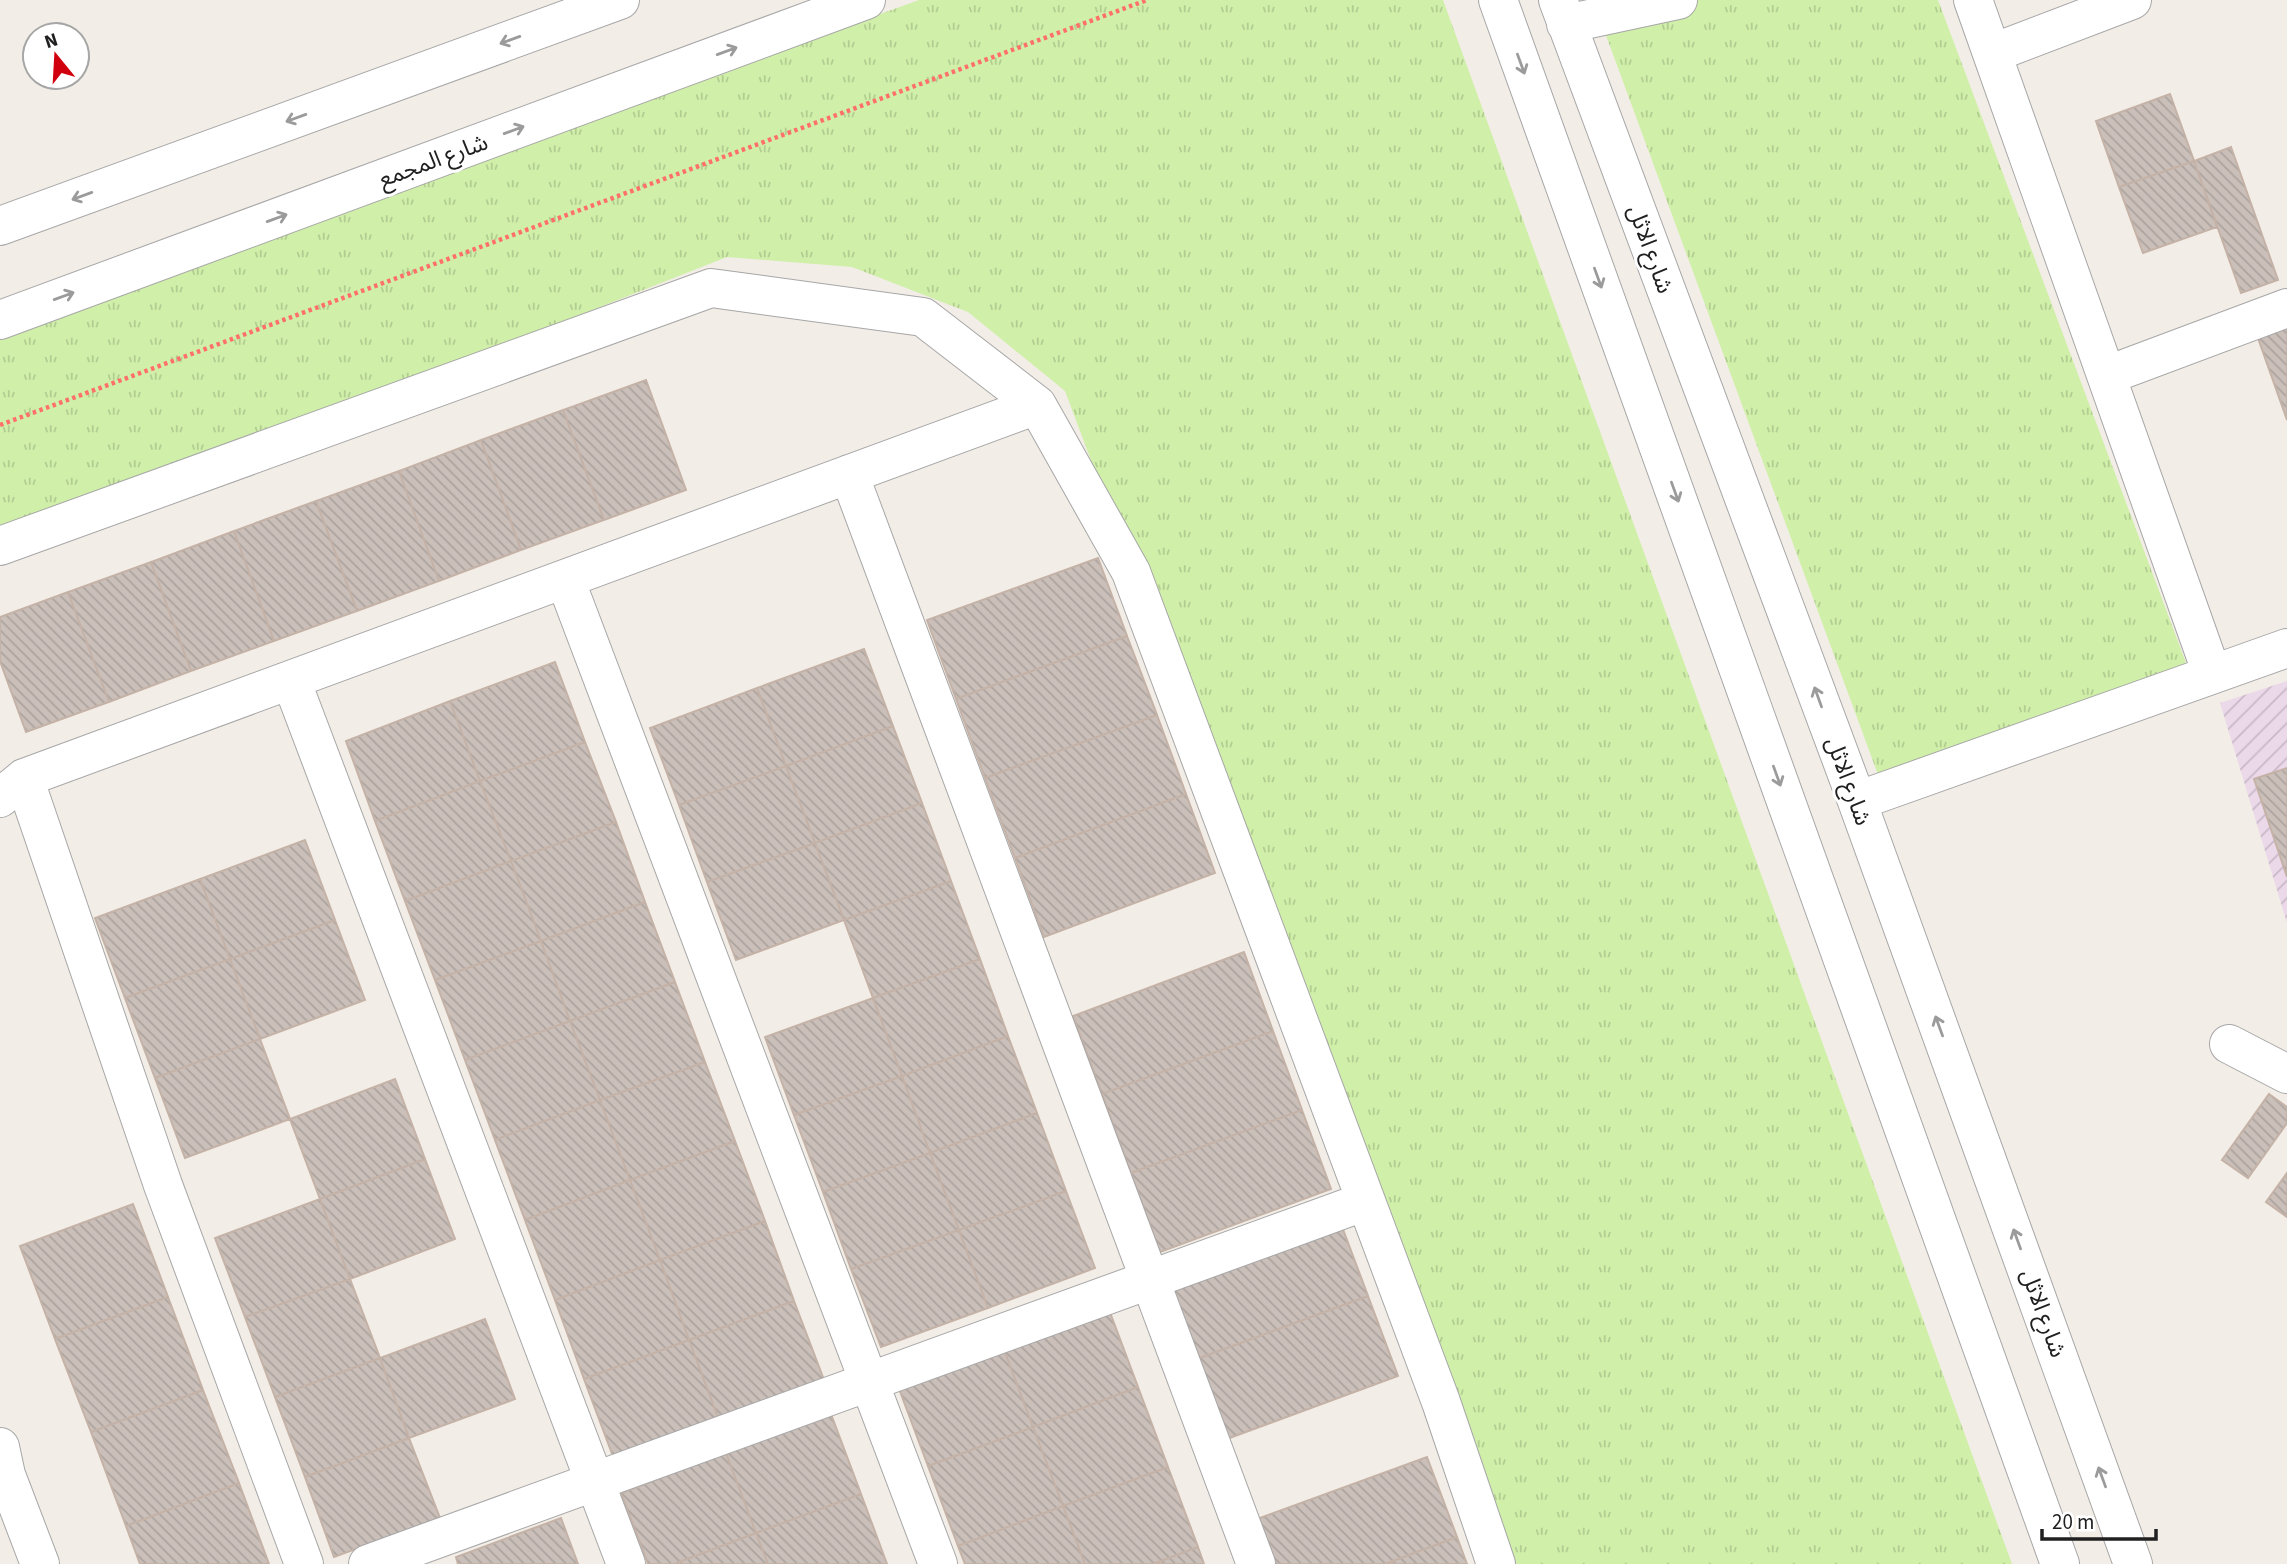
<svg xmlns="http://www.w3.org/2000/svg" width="2287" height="1564" viewBox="0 0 2287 1564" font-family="'Source Sans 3','Noto Sans Arabic',sans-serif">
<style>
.industrial{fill:url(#industrial-furrows)}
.grass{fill:url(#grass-tufts)}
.building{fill:url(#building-back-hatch);stroke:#c5b2a7;stroke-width:2}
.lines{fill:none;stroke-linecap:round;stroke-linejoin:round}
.minor-casing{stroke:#a7a7a7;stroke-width:40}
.path{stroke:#ff706a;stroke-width:4.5;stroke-dasharray:3.5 3.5;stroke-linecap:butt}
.minor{stroke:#fff;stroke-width:38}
.oneway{stroke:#9b9b9b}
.labels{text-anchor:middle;stroke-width:6;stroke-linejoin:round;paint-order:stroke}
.street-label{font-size:23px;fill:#202020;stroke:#fff}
</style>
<defs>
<pattern id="industrial-furrows" width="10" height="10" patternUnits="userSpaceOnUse" patternTransform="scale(1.75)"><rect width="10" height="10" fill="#ebd8e9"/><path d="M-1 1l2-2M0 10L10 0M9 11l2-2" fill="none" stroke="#c9b9c8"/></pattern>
<pattern id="grass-tufts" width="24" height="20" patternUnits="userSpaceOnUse" patternTransform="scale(1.75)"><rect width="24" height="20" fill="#d0efa9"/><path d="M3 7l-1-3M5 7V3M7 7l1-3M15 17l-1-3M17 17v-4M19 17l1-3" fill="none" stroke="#b2cd91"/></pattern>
<pattern id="building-back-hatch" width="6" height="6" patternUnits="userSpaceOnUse" patternTransform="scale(1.75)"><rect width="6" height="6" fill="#cabfb9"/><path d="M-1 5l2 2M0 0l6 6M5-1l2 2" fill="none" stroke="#ada49f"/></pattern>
</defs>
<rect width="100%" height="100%" fill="#f2ede6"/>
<path class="industrial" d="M2287 681V923L2220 703Z"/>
<path class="grass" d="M919 0H1443L2012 1564H1505L1065 391 968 312 852 267 727 257 0 543V333Z
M1593 0H1938L2189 671 1880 780Z"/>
<path class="building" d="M2170 94 2194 161 2119 187 2096 121Z
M2231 147 2278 280 2241 293 2194 161Z
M2194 161 2217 227 2143 253 2119 187Z
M2287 327V420L2258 338Z
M646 380 686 490 604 520 563 410Z
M563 410 604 520 521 550 481 440Z
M481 440 521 550 439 581 399 471Z
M399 471 439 581 357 611 316 501Z
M316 501 357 611 274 641 234 531Z
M234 531 274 641 191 671 151 562Z
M1098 558 1127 636 956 699 927 620Z
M151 562 191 671 109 702 68 592Z
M68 592 109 702 26 732 0 661V617Z
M1127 636 1157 715 985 778 956 699Z
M864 649 893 726 786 766 757 688Z
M555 662 585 742 480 781 450 701Z
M757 688 786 766 679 805 650 728Z
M450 701 480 781 375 821 346 741Z
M1157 715 1186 794 1015 858 985 778Z
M893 726 922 803 815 843 786 766Z
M585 742 616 822 511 861 480 781Z
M786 766 815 843 707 882 679 805Z
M2287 768V877L2254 779Z
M480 781 511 861 405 901 375 821Z
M1186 794 1215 873 1044 937 1015 858Z
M922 803 951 881 844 920 815 843Z
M616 822 645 902 541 941 511 861Z
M305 840 335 920 230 959 200 879Z
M815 843 844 920 736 960 707 882Z
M511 861 541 941 435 980 405 901Z
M200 879 230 959 125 998 95 918Z
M951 881 980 959 873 998 844 920Z
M645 902 675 982 570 1021 541 941Z
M335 920 365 1000 260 1039 230 959Z
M541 941 570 1021 465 1060 435 980Z
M1244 952 1273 1031 1102 1094 1073 1016Z
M230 959 260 1039 155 1078 125 998Z
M980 959 1008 1036 902 1076 873 998Z
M675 982 705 1062 600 1100 570 1021Z
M873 998 902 1076 794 1115 765 1037Z
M570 1021 600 1100 495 1140 465 1060Z
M1273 1031 1302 1110 1131 1173 1102 1094Z
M1008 1036 1037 1113 930 1153 902 1076Z
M260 1039 290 1119 185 1158 155 1078Z
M705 1062 735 1141 630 1180 600 1100Z
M902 1076 930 1153 823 1192 794 1115Z
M395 1079 425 1159 320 1199 290 1119Z
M2269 1094 2287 1107V1123L2248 1178 2222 1160Z
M600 1100 630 1180 525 1220 495 1140Z
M1302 1110 1331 1189 1160 1252 1131 1173Z
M1037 1113 1066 1191 959 1230 930 1153Z
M735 1141 765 1221 660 1260 630 1180Z
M930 1153 959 1230 851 1269 823 1192Z
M425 1159 455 1239 350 1279 320 1199Z
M2287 1173V1217L2266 1202Z
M630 1180 660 1260 555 1300 525 1220Z
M1066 1191 1095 1268 988 1308 959 1230Z
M320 1199 350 1279 245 1317 215 1238Z
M133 1204 168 1297 55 1339 20 1246Z
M1338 1216 1368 1296 1197 1359 1168 1279Z
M765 1221 794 1301 689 1340 660 1260Z
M959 1230 988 1308 881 1347 851 1269Z
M660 1260 689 1340 584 1379 555 1300Z
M350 1279 380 1358 275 1397 245 1317Z
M1368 1296 1398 1376 1227 1439 1197 1359Z
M168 1297 203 1390 91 1432 55 1339Z
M794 1301 824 1380 719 1420 689 1340Z
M1108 1307 1138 1387 1033 1427 1003 1347Z
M485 1319 515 1399 409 1438 380 1358Z
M689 1340 719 1420 614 1459 584 1379Z
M1003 1347 1033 1427 928 1466 898 1386Z
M380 1358 409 1438 305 1477 275 1397Z
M1138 1387 1168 1467 1063 1506 1033 1427Z
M203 1390 239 1483 126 1526 91 1432Z
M831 1414 861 1494 756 1533 726 1453Z
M1033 1427 1063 1506 958 1546 928 1466Z
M409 1438 440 1518 334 1557 305 1477Z
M726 1453 756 1533 674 1564H648L621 1493Z
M1427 1457 1457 1537 1385 1564H1273L1257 1519Z
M1168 1467 1198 1547 1153 1564H1085L1063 1506Z
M239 1483 269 1564H140L126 1526Z
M861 1494 887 1564H768L756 1533Z
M1063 1506 1085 1564H965L958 1546Z
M561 1518 578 1564H458L456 1557Z
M756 1533 768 1564H674Z
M1457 1537 1467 1564H1385Z
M1198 1547 1204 1564H1153Z"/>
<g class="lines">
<g class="minor-casing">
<path id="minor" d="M1498 0 2060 1564
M1558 0 1857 801 2133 1564
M1973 0 2212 674
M1566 24 1678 0
M1993 53 2132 0
M0 226 620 0
M0 320 866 0
M2108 375 2287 308
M849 474 1256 1564
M0 546 711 288 923 317 1037 405 1131 572 1441 1402 1496 1564
M565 579 938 1564
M291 680 626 1564
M24 778 163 1185 304 1564
M0 798 24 778 1037 405
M1857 801 2287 648
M2229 1044 2287 1074
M0 1447 6 1475 40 1564
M368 1564 1366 1201"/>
</g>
<path class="path" d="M0 425 1147 0"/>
<use href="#minor" class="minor"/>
</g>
<defs><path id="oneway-shaft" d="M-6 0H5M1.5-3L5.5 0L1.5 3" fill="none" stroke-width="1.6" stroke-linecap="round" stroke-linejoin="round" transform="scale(1.75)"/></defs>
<g class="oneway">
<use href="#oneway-shaft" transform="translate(510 40) rotate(160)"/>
<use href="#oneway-shaft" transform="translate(727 51) rotate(-20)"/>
<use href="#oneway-shaft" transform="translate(1521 64) rotate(70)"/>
<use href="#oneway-shaft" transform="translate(296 118) rotate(160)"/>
<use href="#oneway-shaft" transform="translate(514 130) rotate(-20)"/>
<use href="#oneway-shaft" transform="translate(82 196) rotate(160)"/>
<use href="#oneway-shaft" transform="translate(277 218) rotate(-20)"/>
<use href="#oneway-shaft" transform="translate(1598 278) rotate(70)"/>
<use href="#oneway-shaft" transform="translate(64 296) rotate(-20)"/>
<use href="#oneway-shaft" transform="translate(1675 492) rotate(70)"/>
<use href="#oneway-shaft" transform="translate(1818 697) rotate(-110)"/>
<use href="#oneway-shaft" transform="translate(1777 776) rotate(70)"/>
<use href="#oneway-shaft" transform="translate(1939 1026) rotate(-110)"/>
<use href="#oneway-shaft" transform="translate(2017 1239) rotate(-110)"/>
<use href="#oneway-shaft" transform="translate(2102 1477) rotate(-110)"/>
</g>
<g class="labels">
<g class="street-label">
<text transform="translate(433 160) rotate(-20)" y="8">شارع المجمع</text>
<text transform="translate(1651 249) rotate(70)" y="8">شارع الاثل</text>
<text transform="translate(1849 781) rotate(70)" y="8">شارع الاثل</text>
<text transform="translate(2044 1313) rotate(70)" y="8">شارع الاثل</text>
</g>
</g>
<g transform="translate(56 56) rotate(342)"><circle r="33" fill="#ffffff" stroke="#a6a6a6" stroke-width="2"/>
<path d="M0-5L12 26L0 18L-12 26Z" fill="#d1000e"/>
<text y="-10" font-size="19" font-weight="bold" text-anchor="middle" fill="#202020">N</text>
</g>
<path d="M2042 1529v10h114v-10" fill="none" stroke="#202020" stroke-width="3.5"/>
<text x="2052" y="1529" font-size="21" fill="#202020" stroke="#ffffff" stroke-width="5" paint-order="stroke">20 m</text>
</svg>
